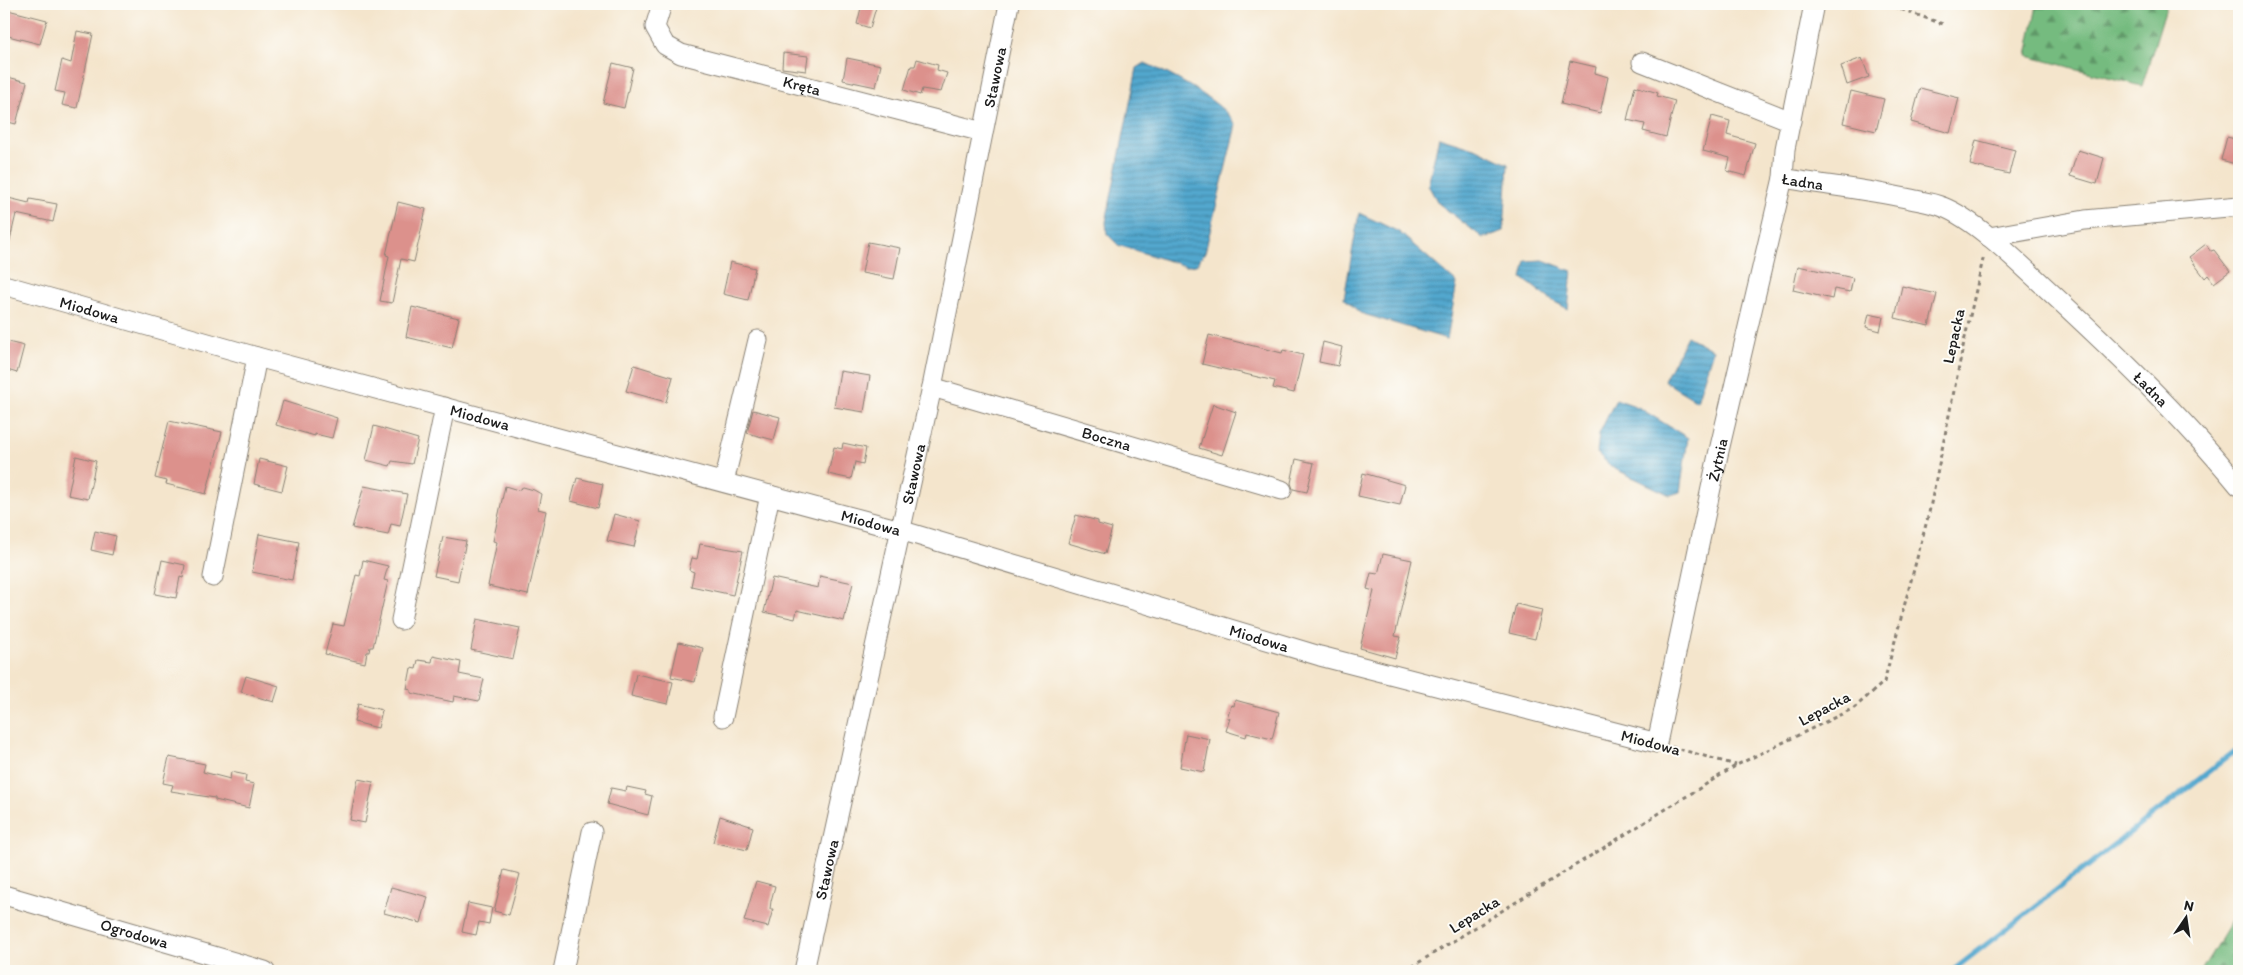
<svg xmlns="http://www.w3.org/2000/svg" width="2243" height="975" viewBox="0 0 2243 975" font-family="Itim,sans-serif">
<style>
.forest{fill:url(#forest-firs);stroke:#486c4e}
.water{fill:url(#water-rules);stroke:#376275}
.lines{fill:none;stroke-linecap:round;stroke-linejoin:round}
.stream{stroke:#52a7ce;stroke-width:5}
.building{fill:#dc918c}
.minor-casing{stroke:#888074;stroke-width:21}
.path{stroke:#888074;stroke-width:3;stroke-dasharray:4 4;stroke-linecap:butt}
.minor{stroke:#fff;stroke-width:19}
.labels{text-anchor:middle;stroke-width:4;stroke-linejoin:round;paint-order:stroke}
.street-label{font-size:16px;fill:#1c1c1c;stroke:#fdfcf7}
</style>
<defs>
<pattern id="forest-firs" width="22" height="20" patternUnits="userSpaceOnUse" patternTransform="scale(1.25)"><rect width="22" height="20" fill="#75bb7f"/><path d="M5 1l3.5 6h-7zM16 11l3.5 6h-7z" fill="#5f9767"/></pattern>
<pattern id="water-rules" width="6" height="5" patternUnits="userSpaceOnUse" patternTransform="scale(1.25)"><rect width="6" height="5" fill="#52a7ce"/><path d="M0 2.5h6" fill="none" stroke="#4387a6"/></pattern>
</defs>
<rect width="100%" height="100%" fill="#fdfcf7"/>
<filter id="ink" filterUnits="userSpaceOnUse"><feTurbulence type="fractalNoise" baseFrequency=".02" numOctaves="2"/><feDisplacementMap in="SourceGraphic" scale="10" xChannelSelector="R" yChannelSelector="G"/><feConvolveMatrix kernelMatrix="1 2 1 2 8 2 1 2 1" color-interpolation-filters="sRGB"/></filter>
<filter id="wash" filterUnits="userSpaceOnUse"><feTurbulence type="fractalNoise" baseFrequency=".0096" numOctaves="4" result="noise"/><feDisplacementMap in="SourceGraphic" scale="20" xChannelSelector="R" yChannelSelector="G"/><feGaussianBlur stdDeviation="1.12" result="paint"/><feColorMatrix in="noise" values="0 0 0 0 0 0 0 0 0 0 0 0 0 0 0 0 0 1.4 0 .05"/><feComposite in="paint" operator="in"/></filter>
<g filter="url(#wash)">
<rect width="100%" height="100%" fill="#f4e5cc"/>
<path class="forest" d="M2034 4H2167L2142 86 2027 56 2037 5Z
M2239 908V971H2201Z"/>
<path class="water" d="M1145 63C1170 74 1224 102 1236 125L1205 252 1196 265 1185 266 1118 245 1107 234 1106 222 1137 68Z
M1439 137 1477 149 1508 164 1504 231 1483 238 1438 203 1428 185Z
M1359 213 1399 232 1457 283 1447 339 1360 313 1344 298Z
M1543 260 1572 271 1568 309 1551 300 1522 278 1526 261Z
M1687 336 1713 350 1697 401 1664 381Z
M1616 399 1638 407 1688 438 1680 492 1670 495 1613 468 1597 453 1599 434Z"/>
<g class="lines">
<path class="stream" d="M1952 971 2239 748"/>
</g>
<g id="blocks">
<path class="building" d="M862 4H877L870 28 857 24Z
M8 10 47 20 40 44 4 35V24Z
M77 31 93 34 77 108 62 105 65 93 55 91 62 60 71 63Z
M783 53 808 56 806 71 782 68Z
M847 58 881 65 876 87 843 80Z
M1862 58 1869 77 1847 85 1841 66Z
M917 59 938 65 937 70 947 73 941 92 922 89 920 95 904 90 911 66H915Z
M1570 61 1596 67 1595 73 1608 77 1600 113 1561 104Z
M613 63 633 68 624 108 603 103Z
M4 76 27 82 16 124 4 121Z
M1635 86 1658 93 1657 96 1675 101 1666 137 1643 131 1645 124 1627 120Z
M1920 88 1959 98 1950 133 1911 122Z
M1851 91 1884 99 1876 131 1843 123Z
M1712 116 1730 121 1727 135 1755 143 1746 176 1727 171 1730 158 1703 151Z
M2227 137 2239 140V165L2221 160Z
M1976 140 2015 150 2009 174 1970 165Z
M2078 150 2104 158 2097 184 2070 176Z
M4 197 29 203 30 199 57 204 53 222 16 214 9 244 4 243Z
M398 202 426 209 414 262 401 259 392 303 380 301 389 256 386 255Z
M868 242 900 248 894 279 862 273Z
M2206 244 2211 251 2214 250 2230 271 2214 283 2208 275 2205 278 2189 257Z
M730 262 755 268 748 300 723 294Z
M1798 266 1853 278 1850 292 1834 289 1832 299 1793 290Z
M1902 286 1937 294 1929 326 1895 318Z
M412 307 459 318 452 348 406 337Z
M1869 314 1883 317 1880 331 1866 327Z
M1209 335 1282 353 1283 350 1303 355 1294 393 1273 388 1275 381 1202 364Z
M4 341 24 346 17 373 4 369Z
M1323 342 1342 347 1338 366 1319 362Z
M634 365 673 377 666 402 626 391Z
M840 371 870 376 864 412 834 407Z
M283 401 337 418 332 438 315 434V436L276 425Z
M1213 404 1236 412 1222 455 1199 448Z
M753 410 780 417 774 440 747 433Z
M169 421 222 432 206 494 166 484 167 481 155 478Z
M374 426 418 439 412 464 392 461 390 466 366 460Z
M843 443 866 448 863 464 855 462 851 479 828 474 834 447 842 449Z
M76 456 96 461 88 499 68 495Z
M259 459 288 466 282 491 254 484Z
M1296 459 1314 463 1307 492 1293 489 1291 483Z
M1363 473 1405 485 1400 505 1358 496Z
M577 478 603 484 598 508 571 501Z
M364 486 407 494 400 526 391 524 388 535 352 528Z
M505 486 518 490 523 487 534 490 541 494 538 509 546 511 528 595 488 586 497 542 493 541Z
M614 514 640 521 634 547 607 541Z
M1076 515 1098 521V524L1112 528 1105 554 1068 543Z
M95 531 116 536 112 555 91 550Z
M259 534 299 542 292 580 252 572Z
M443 537 466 541 458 581 434 576Z
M700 544 743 551 733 595 691 586 694 572 689 570 692 558 697 559Z
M1383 554 1412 560 1395 636 1401 637 1395 658 1360 648 1374 591 1367 589 1371 573 1378 574Z
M162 560 185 565 183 578 180 577 176 598 155 594Z
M363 560 388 566 384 580 388 581 373 647H370L369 652H367L365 663 325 654 333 624 344 626 356 575 360 576Z
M820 576 853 583 844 621 797 610 795 619 764 612 772 578 818 588Z
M1516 604 1542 610 1535 639 1509 633Z
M477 619 520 628 513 659 471 650Z
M679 642 703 648 695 682 671 677Z
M433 656 461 662 459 674 484 679 479 701 454 696 453 702 411 693V690L407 689 411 668 416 669 418 660 432 662Z
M636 674 673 682 668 704 631 696Z
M246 676 279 686 274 702 241 692Z
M1235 700 1279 712 1272 739 1247 733 1246 737 1226 731 1230 718H1227L1231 705 1234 706Z
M358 704 382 710 378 728 354 722Z
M1186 734 1210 739 1204 772 1180 767Z
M169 757 205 764 203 772 230 779 231 772 246 775 245 782 254 784 249 808 215 800V798L171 791 173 785 163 783Z
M358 779 373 782 365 823 350 820Z
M627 787 646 791 645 794 652 796 648 815 607 804 611 788 626 791Z
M720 816 753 827 747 850 713 842Z
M504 870 520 874 509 915 494 911Z
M756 881 775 886 771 901 770 909H773L768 927 744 921Z
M391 887 428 897 421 923 384 913Z
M468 903 492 908 489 924 479 922 476 935 462 932Z"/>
</g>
</g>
<g filter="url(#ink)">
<use href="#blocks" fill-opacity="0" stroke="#888074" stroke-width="1"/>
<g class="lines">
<g class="minor-casing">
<g id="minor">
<path id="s1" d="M662 4 655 27 665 45 681 54 983 132"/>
<path d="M1642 62 1791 121"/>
<path id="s2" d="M1783 178C1823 185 1865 189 1906 198 1918 201 1931 202 1943 207 1976 220 2020 264 2046 288 2114 351 2181 415 2239 486"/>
<path d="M1989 237 2085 220 2239 206"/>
<path id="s3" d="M4 285 257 357 900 530 1320 656 1657 743 1718 455 1783 178 1785 149 1814 4"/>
<path id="s4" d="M932 387 1282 490"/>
<path d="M724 482 758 340"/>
<path d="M213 577 257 357"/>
<path d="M401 620 445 407"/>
<path d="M723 717 770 495"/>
<path id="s5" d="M4 895 265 971"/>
<path d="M563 971 592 832"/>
<path id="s6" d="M804 971 932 387 1009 4"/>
</g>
</g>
<path class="path" d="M1886 4 1943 24
M1672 747 1736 765
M1405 971 1737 765 1854 708 1884 682 1929 513 1964 342 1984 255"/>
<use href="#minor" class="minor"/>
</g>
</g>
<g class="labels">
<g class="street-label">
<text dy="6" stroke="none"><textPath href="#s6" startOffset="914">Stawowa</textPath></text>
<text dy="6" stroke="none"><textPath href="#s1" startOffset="188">Kręta</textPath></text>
<text dy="6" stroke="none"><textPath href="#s2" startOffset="20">Ładna</textPath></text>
<text dy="6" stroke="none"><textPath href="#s3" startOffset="89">Miodowa</textPath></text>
<text transform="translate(1953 336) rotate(-78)" y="6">Lepacka</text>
<text dy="6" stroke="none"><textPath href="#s2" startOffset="440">Ładna</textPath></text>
<text dy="6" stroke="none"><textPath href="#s3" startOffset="494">Miodowa</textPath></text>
<text dy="6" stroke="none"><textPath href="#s4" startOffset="182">Boczna</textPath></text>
<text dy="6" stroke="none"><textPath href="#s3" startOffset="2005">Żytnia</textPath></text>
<text dy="6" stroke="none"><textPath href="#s6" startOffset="509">Stawowa</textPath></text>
<text dy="6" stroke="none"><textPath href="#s3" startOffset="899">Miodowa</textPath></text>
<text dy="6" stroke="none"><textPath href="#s3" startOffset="1304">Miodowa</textPath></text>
<text transform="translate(1824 708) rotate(-28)" y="6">Lepacka</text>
<text transform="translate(1651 742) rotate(15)" y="6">Miodowa</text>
<text dy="6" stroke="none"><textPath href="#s6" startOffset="104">Stawowa</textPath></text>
<text transform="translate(1474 914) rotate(-32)" y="6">Lepacka</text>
<text dy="6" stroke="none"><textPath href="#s5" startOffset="136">Ogrodowa</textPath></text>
</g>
</g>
<rect width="2243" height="975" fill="none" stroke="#fdfcf7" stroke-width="20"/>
<g transform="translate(2186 918) rotate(13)" stroke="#fdfcf7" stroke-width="4" paint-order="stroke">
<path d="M0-4L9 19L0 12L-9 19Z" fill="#1c1c1c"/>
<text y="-8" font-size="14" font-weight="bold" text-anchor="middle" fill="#1c1c1c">N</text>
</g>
</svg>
